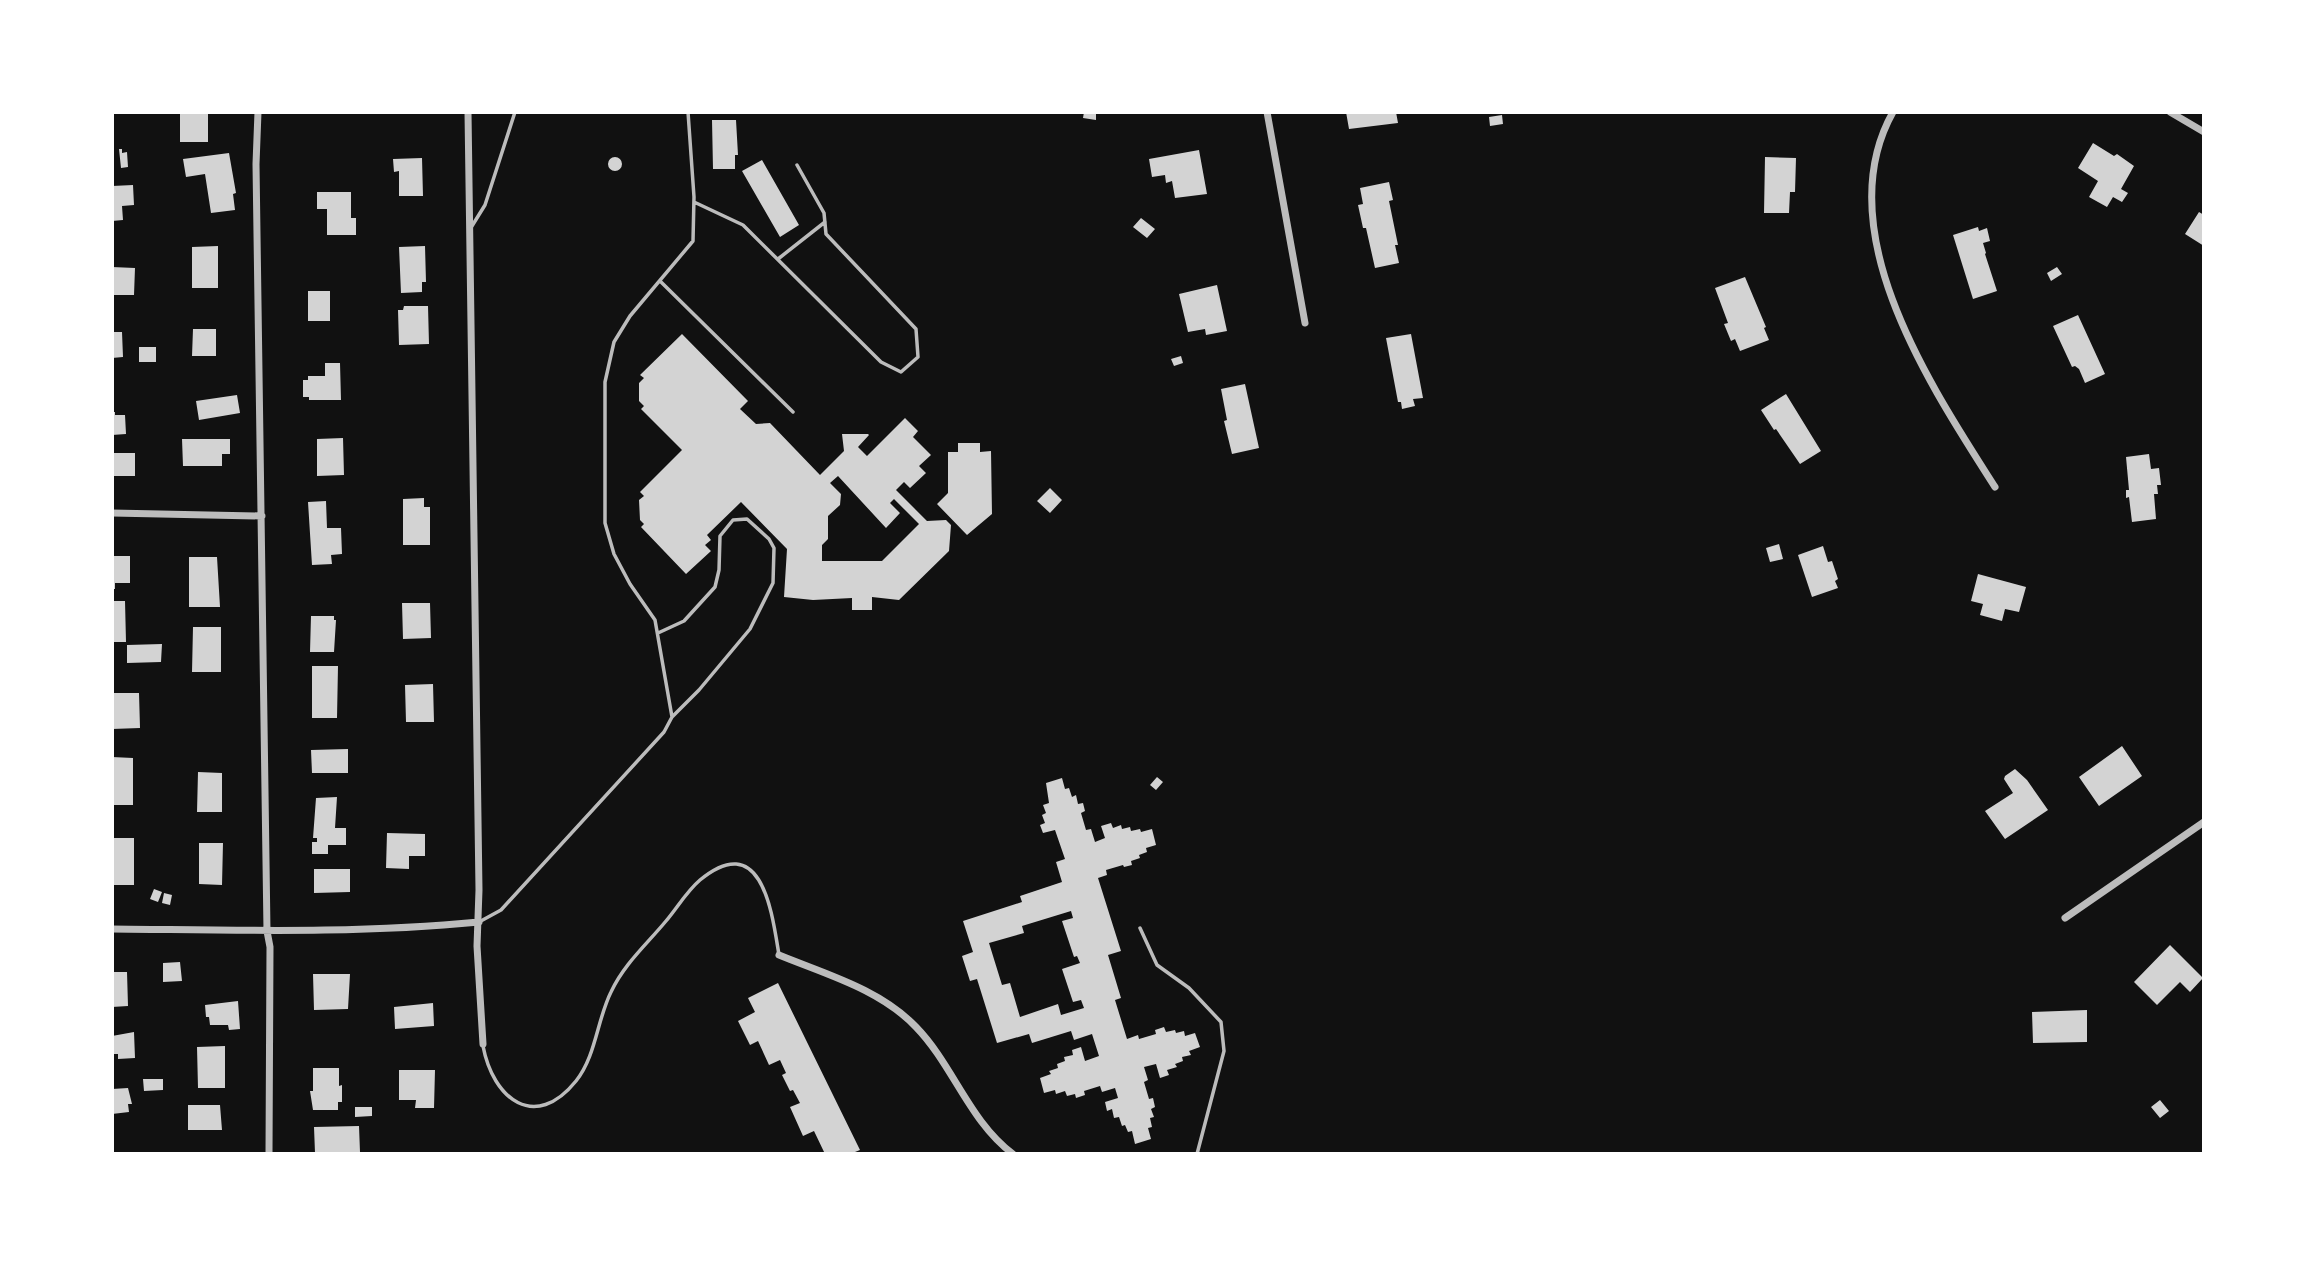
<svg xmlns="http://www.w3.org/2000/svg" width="2316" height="1266" viewBox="0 0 2316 1266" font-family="Raleway,sans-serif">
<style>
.building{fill:#d3d3d3;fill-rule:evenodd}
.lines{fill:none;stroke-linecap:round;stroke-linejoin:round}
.service{stroke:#bcbcbc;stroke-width:3.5}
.minor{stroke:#bcbcbc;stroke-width:7}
</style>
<rect width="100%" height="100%" fill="#111"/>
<path class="building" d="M180 112H208V142H180Z
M1084 112H1096V120L1083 118Z
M1346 112H1396L1398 123 1349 129Z
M1502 115 1503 124 1490 126 1489 117Z
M712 120H736L738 155H735V169H713Z
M2093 143 2114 156 2117 154 2134 166 2121 189 2128 193 2122 202 2113 197 2107 207 2089 197 2098 181 2078 168Z
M119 149H122V153L127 152 128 167 121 168Z
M1199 150 1207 194 1175 198 1172 181 1166 183 1165 175 1152 177 1149 159Z
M229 153 236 193 233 194 235 210 211 213 205 174 186 177 183 159Z
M1765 157 1796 158 1795 192H1790L1789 213H1764Z
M608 164a7 7 0 1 1 14 0a7 7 0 1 1-14 0Z
M422 158 423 196H399V171L394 172 393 159Z
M762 160 799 225 780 237 742 171Z
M1389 182 1393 200 1389 201 1398 245H1395L1399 263 1375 268 1366 228H1363L1358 205 1363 204 1360 188Z
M133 185 134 205 122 206 123 220 112 221V186Z
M317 192H351V218H356V235H327V209H317Z
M2199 212 2204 215V246L2185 234Z
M1141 218 1155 229 1147 238 1133 227Z
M1978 227 1979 231 1987 228 1990 241 1983 243 1986 253 1985 254 1997 291 1973 299 1953 235Z
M218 246V288H192V247Z
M425 246 426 282H422V292L401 293 399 247Z
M112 267 135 268 134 295H112Z
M2057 267 2062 274 2051 281 2047 273Z
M1745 277 1766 327 1764 328 1769 340 1740 351 1735 339 1731 341 1724 324 1728 323 1715 288Z
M1217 285 1227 331 1206 335 1205 329 1188 332 1179 294Z
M308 291H330V321H308Z
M404 306H428L429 344 399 345 398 310H403Z
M2078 315 2105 374 2085 383 2079 369 2075 366 2072 367 2053 326Z
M193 329H216V356H192Z
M112 332H122L123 357 112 358Z
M682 334 748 401 740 409 756 424 770 423 820 475 844 451 842 434H868L869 435 858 447 867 456 905 418 918 431 913 437 931 455 919 466 926 473 910 488 904 482 896 490 927 521 946 520 951 525 949 551 899 600 872 597V610H852V598L813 600 784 597 787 549 741 502 707 535 711 540 705 545 711 551 686 574 641 527 644 524 640 520 639 500 644 496 640 492 682 450 641 409 644 406 639 401V383L644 378 640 375ZM838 476 886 528 900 513 890 503 894 499 919 524 882 561H822V545L828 539V516L840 505 841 494 830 483Z
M1411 334 1423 398 1413 399 1415 406 1402 409 1401 402H1398L1386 338Z
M139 347H156V362H139Z
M1181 356 1183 363 1174 366 1171 359Z
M325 363H340L341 400H309V397H303V380H308V376H325Z
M1245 384 1259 448 1232 454 1224 421 1227 420 1221 389Z
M1786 394 1821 451 1800 464 1776 429 1774 430 1761 410Z
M237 395 240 413 199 420 196 401Z
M112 412H115V415H125L126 434 112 435Z
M343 438 344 475 317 476V439Z
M182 439H230V454H222V466H183Z
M958 443H980V452L991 451 992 514 967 535 937 504 948 493V452H958Z
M112 453H135V476H112Z
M2149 454 2151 469 2159 468 2161 485H2157L2158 494H2154L2156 519 2132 522 2129 497 2126 498V490H2129L2126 457Z
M1050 488 1062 500 1050 513 1037 501Z
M424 498V507H430V545H403V499Z
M326 501 327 528H341L342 554 331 555 332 564 312 565 308 502Z
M1779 544 1783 559 1770 562 1766 548Z
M1823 546 1828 562 1832 561 1838 579 1835 581 1838 588 1812 597 1798 555Z
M112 556H130V583H115V589H112Z
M189 557H217L220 607H189Z
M1978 574 2026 587 2019 612 2005 609 2002 621 1980 615 1983 604 1971 601Z
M112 601H125L126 642H112Z
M402 603H430L431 638 403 639Z
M311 616H334V620H336L334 652H310Z
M193 627H221V672H192Z
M162 644 161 662 127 663V645Z
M312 666H338L337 718H312Z
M433 684 434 722H406L405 685Z
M112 693H139L140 728 112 729Z
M2122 746 2142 776 2099 806 2079 777Z
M348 749V773H312L311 750Z
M112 757 133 758V805H112Z
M2015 769 2027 780 2048 810 2005 839 1985 811 2013 793 2004 779 2005 776Z
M198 772 222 773V812H197Z
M1157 777 1163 782 1156 790 1150 785Z
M1062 778 1065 789 1069 788 1072 797 1076 795 1078 804 1083 803 1085 811 1081 813 1086 830 1091 829 1095 842 1105 838 1101 826 1111 823 1113 828 1121 825 1122 829 1130 827 1131 831 1140 829 1141 832 1152 829 1156 845 1146 848 1147 852 1139 855 1140 858 1131 861 1132 865 1124 867 1123 865 1106 870 1107 875 1098 878 1121 951 1108 955 1121 998 1115 1000 1127 1039 1138 1035 1139 1039 1156 1034 1155 1030 1164 1027 1166 1032 1175 1030 1176 1033 1184 1031 1185 1036 1195 1033 1200 1047 1189 1051 1191 1055 1182 1057 1183 1061 1175 1064 1177 1067 1167 1070 1169 1075 1160 1078 1156 1064 1144 1067 1148 1080 1144 1082 1149 1099 1153 1098 1155 1107 1151 1109 1154 1117 1150 1118 1152 1127 1148 1128 1151 1139 1135 1144 1132 1131 1128 1132 1125 1125 1122 1126 1119 1117 1114 1118 1112 1109 1107 1111 1105 1102 1118 1098 1115 1088 1102 1092 1100 1086 1084 1091 1085 1095 1076 1098 1075 1094 1067 1096 1065 1091 1056 1094 1055 1090 1044 1093 1040 1078 1051 1074 1049 1071 1058 1068 1057 1064 1065 1061 1064 1057 1073 1055 1072 1050 1081 1047 1085 1061 1099 1056 1092 1034 1074 1040 1071 1031 1032 1043 1029 1034 997 1043 977 979 970 981 962 956 973 952 963 921 1022 902 1020 896 1062 882 1056 862 1065 859 1055 830 1043 833 1040 825 1045 823 1042 815 1046 813 1043 805 1049 803 1046 783ZM1071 911 1073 918 1062 921 1074 957 1077 956 1080 963 1062 969 1073 1002 1081 1000 1084 1008 1061 1015 1058 1004 1020 1017 1010 983 1002 985 989 943 1024 933 1022 926Z
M337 797 335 828H346V845H328V854H312V842H317V838H313L316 798Z
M387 833 425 834V856H409V869L386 868Z
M112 838H134V885H112Z
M199 843H223L222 885 199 884Z
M314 869H350V892L314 893Z
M154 889 162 892 158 902 150 899Z
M164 893 172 895 170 905 162 903Z
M2170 945 2203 978 2190 992 2180 982 2157 1005 2134 982Z
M180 962 182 981 163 982V963Z
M112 972H127L128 1006 112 1007Z
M313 974H350L348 1009 314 1010Z
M778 983 860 1150 850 1154H825L814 1131 803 1136 790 1107 800 1103 793 1090 790 1091 782 1075 786 1073 780 1060 769 1065 758 1041 750 1045 738 1021 755 1012 748 998Z
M238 1001 240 1029 229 1030 228 1025H210L209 1017H206L205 1005Z
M433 1003 434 1026 395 1029 394 1007Z
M2087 1010V1042L2033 1043 2032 1012Z
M134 1032 135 1058 118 1059V1054H112V1036Z
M225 1046V1088H198L197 1047Z
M313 1068H339V1086L342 1085V1102H338V1110H313L310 1091H313Z
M399 1070H435L434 1108H415L416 1100H399Z
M143 1079H163V1090L144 1091Z
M128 1088 132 1104H128L129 1112 112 1114V1089Z
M2160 1100 2169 1111 2160 1118 2151 1107Z
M188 1105H220L222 1130H188Z
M355 1107H372V1116L355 1117Z
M359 1126 360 1152 315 1153 314 1127Z"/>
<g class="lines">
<path class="service" d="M694 202 743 225 881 362 901 372 918 357 916 329 826 234 824 213 797 165
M472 226 485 205 515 112
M778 259 825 222
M660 281 793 412
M658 633 684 621 715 587 719 570 720 536 733 520 747 519 769 539 774 548 773 583 750 629 699 690 672 717
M479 922 501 910 664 732 672 717 655 620 630 584 614 554 605 523V382L614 342 630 316 693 241 694 197 688 112
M1140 928 1157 965 1189 988 1221 1022 1224 1051 1197 1154
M483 1046C493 1099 535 1132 576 1081 596 1056 597 1020 611 992 624 964 647 944 666 921 677 908 687 891 700 880 762 829 772 912 779 955"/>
<path class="minor" d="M258 112 256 164 267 931 270 947 269 1154
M468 112 479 890 477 946 483 1044
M1267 112 1305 323
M1893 112C1826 231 1932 388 1995 487
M2170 112 2204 132
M112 513 262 516
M2065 918 2204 822
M112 929C234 930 357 934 479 922
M779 955C825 974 880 989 916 1027 953 1065 969 1121 1013 1154"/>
</g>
<rect width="2316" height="1266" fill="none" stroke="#ffffff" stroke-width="228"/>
</svg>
